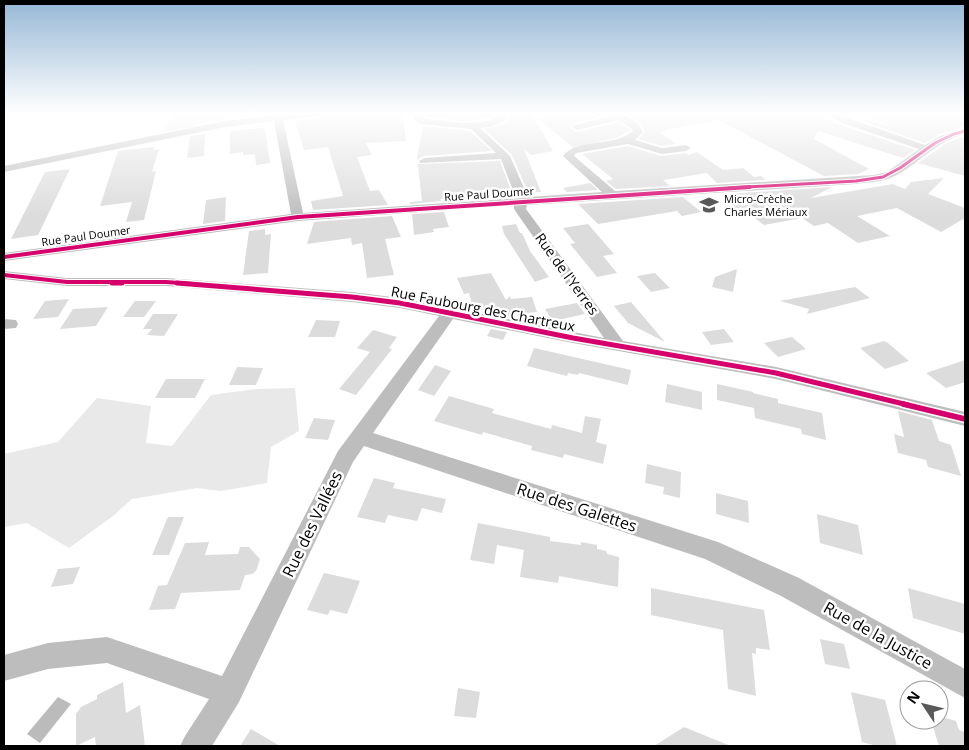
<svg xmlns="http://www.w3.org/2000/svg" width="969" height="750" viewBox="0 0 969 750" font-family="'Open Sans',sans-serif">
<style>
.green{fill:#e9e9e9}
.water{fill:#bbb}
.building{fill:#dcdcdc}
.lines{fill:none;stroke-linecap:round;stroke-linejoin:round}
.minor{fill:#bdbdbd;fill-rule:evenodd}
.cycleway-far3-casing{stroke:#fff;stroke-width:5}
.cycleway-far2-casing{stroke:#fff;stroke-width:6}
.cycleway-far1-casing{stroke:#fff;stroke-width:8}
.cycleway-casing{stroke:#fff;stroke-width:9}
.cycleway-far3{stroke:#d6006c;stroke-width:3}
.cycleway-far2{stroke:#d6006c;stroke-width:4}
.cycleway-far1{stroke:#d6006c;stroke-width:5}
.cycleway{stroke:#d6006c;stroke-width:5.5}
.labels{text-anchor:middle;stroke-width:5;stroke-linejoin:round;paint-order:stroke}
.far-street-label{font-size:11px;fill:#000;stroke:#fff}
.far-poi-label{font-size:11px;fill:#000;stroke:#fff;text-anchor:start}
.street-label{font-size:14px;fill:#000;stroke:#fff}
.near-street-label{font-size:16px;fill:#000;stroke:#fff}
</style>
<rect width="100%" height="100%" fill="#fff"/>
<path class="green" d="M177 112H294L267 113 199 123 192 127 161 133Z
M833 112H899L916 119 891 127 868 117 838 114Z
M295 388 299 431 271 447 267 483 221 491 197 488 132 499 113 516 69 548 27 523 4 527V454L58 442 97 398 151 406 146 443 172 446 211 395 256 389Z"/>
<path class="water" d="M58 697 71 704 40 743 27 734Z"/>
<path class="building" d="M335 112H353V115L399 112 400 118 403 117 406 141 366 143 372 155 357 157 370 191 379 190 388 205 313 210 311 201 343 196 328 147 304 150 295 121 328 117Z
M426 112H494L495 117 479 120 462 121 427 117Z
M506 112H531L553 151 531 155 524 149 541 192H528L512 155 484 129 506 123 509 116Z
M573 112H606L608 115 574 123 570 127 576 132 619 122 631 130 616 138 573 147 537 118Z
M620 112H810L837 124 915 150 903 158 818 131 814 139 869 169 858 174 824 176 719 120 664 130 666 131 660 132 676 144 662 146 639 139 645 132 642 126 634 118Z
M915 112H965V126L939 134 925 143 857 119 862 118 886 126Z
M423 126 470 131 492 151 424 156 417 160 418 164 500 161 512 193 499 194 498 192 470 194 471 196 440 199 441 201 410 204V202L422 201 417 157Z
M260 128 265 129 270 163 256 165 255 154 243 155V152L230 154V131Z
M205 134 204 156 187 158 190 136Z
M965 136V176L918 163 947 143Z
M628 146 661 156 686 153 688 155 697 152 723 170 743 168 754 177 761 176 766 180 717 183 707 173 663 180 670 186 616 189 606 181 613 179 582 154Z
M154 147V150L159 149 152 172 156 171 144 220 126 222 132 202 100 206 118 151Z
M70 169 38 235 11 239 45 172Z
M944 178 928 194 965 208V218L941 232 897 208 857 216 890 236 858 243 828 223 814 226 802 218 764 225 743 209 738 210 722 198 731 196 729 194 832 187 811 198 893 184 905 189 911 182Z
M590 183 598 190 567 192 563 188Z
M226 197 225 221 203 224 206 200Z
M683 197 701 212 682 216 677 211 598 224 578 204Z
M444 212 449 227 433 229 434 232 414 235 412 214Z
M392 216 401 237 385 239 394 275 367 278 362 243 352 245 351 238 307 244 314 222Z
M516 224 520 233H522L530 251 549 277 535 282 504 234 502 226Z
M588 224 614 254 603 256 617 273 597 277 570 244 575 243 563 228Z
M265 229V235L271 234 268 273 243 275 249 231Z
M737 269 733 292 712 287 715 277Z
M491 273 506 300 510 296 511 299 532 297 537 312 515 314 513 318 499 315 500 312 473 308 469 293 464 294 457 278Z
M655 273 670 288 651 292 637 276Z
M855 287 870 298 807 314 809 309 780 301Z
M69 299 58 317 33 319 45 301Z
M135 301H156L144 317H123Z
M631 302 665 342 628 323 614 306Z
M577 303 585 314 553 321 545 309Z
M108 307 96 326 60 329 73 309Z
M153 314H178L164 336 147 335 152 329H143Z
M316 320 340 321 335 337H308Z
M491 329 507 332 503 340 487 336Z
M724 329 734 342 711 345 702 332Z
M373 330 397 337 389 348 392 349 356 395 339 389 370 352 357 348Z
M792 337 806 349 778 357 764 343Z
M884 341 888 343 909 361 885 369 860 348Z
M534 348 631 370 628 385 579 373 578 375 568 373 567 376 527 366Z
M965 360V382L946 388 926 373Z
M435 365 451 371 434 396 418 390Z
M237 367 263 368 256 385H229Z
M166 379H205L195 398H155Z
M667 384 702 392V410L665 402Z
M717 384 753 392V393L778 399V403L822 413 826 440 802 434 801 429 755 418 754 408 717 400Z
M449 396 494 409 492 413 551 429 552 425 582 433 585 416 601 419 596 442 607 445 603 464 564 454 563 458 531 450 532 446 483 432 482 435 434 421Z
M898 411 932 420 939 441 951 445 961 476 928 467 926 460 898 453 894 434 904 437Z
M314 418 335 420 328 440 305 438Z
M647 464 681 472 680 498 663 494 664 487 645 483Z
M374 478 395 483 393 488 446 499 442 513 422 508 417 521 388 515 385 523 357 517Z
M716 493 748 501 749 523 716 514Z
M817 514 858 525 863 555 820 543Z
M168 517H184L169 555H152Z
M478 523 550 537V541L581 545V542L597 545V549L606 551 607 554 619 557 618 587 559 576 558 583 520 577 524 550 497 545 494 564 470 560Z
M209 542 205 555 238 554 240 547H249L260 559 256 571 252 574 245 575 240 590 181 593 175 609 149 610 158 586 167 585 185 543Z
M80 567 73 584 51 587 58 569Z
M324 573 360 581 347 614 330 610 328 615 307 610Z
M651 588 764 610 770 650 756 648V654L752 653 756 696 728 689 723 630 651 615Z
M908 588 965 604V634L913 618Z
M820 639 844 644 850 669 825 664Z
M123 682 126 713 140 705 145 746H96L95 737 76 746V714L81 707 97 699V695Z
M458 688 480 692 476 718 454 716Z
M851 692 885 700 897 746H877L862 742Z
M939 716 956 721 959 730 965 732V746H939L931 720H939Z
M684 727 731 746H654Z
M251 729 280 746H240Z"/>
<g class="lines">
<path class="minor" d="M306 112H333L328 115 283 120 303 213 516 198 501 159 420 163 419 161 424 158 496 153 471 129 421 124 416 122 410 112H418L426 119C450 121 474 127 497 118L496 112H504L507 115 505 121 490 127 480 128 510 156 528 197 602 192 563 156C577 137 614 148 633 131L632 129 619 120 577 130 572 127 574 125 612 116 608 112C621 112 638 119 643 132L635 140 662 148 686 145 691 148 686 151 662 154 628 144 576 153 574 156 615 191 874 175 887 172 919 149 845 124 820 112H831L925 145 940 136 965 128V134C937 141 920 163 895 176 883 182 869 182 856 184L527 205 526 209 623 341 776 367 965 412V426L776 379 573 343 453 319 373 433 718 542 799 578 965 669V698L781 596 705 559 364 446 353 462 239 702 212 746H180L185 736 209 699 107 663 48 669 4 681V655L48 643 107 637 222 676 338 451 439 316 400 308 352 302 166 286H67L4 279V271L67 278H166L352 292 400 298 604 338 514 209V205L298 221 4 261V253L291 214 274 121 225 127 4 172V166L225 121Z
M4 319 16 320 18 324 16 328 4 329Z"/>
<g class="cycleway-far3-casing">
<path id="cycleway-far3" d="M729 188 856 181 883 177 900 168 935 143 954 134 965 131"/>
</g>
<g class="cycleway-far2-casing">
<path id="cycleway-far2" d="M4 257 298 217 750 187
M4 275 67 282H166L193 284"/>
</g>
<g class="cycleway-far1-casing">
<path id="cycleway-far1" d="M112 283H122
M177 283 352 297 400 303 573 338 776 373 908 405"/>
</g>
<g class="cycleway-casing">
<path id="cycleway" d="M903 404 965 419"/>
</g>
<use href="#cycleway-far3" class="cycleway-far3"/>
<use href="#cycleway-far2" class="cycleway-far2"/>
<use href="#cycleway-far1" class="cycleway-far1"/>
<use href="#cycleway" class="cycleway"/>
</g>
<linearGradient id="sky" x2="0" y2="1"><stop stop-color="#96b7d6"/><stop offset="0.52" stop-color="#fff"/><stop offset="1" stop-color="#fff" stop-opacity="0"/></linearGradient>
<rect width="969" height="217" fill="url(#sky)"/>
<defs>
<g id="school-bare" transform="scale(1.5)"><path d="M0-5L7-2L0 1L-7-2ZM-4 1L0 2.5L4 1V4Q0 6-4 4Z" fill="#595959" stroke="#fff" stroke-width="2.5" paint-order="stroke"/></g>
</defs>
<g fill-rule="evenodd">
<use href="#school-bare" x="709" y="205"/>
</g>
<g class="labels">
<g class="far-street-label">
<text transform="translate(489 194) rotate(-4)" y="4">Rue Paul Doumer</text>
<text transform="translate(86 236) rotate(-8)" y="4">Rue Paul Doumer</text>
</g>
<g class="far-poi-label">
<text x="724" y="203">Micro-Crèche<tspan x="724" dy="13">Charles Mériaux</tspan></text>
</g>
<g class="street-label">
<text transform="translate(567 274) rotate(54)" y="5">Rue de l'Yerres</text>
<text transform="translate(483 309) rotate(11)" y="5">Rue Faubourg des Chartreux</text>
</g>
<g class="near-street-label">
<text transform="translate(577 507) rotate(18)" y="6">Rue des Galettes</text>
<text transform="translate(312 524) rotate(-64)" y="6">Rue des Vallées</text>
<text transform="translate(878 635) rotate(29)" y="6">Rue de la Justice</text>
</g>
</g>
<rect width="969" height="750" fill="none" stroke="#000000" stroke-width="10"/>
<g transform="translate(924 705) rotate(305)"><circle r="24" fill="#ffffff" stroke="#999999"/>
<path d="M0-4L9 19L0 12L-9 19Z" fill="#595959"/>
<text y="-8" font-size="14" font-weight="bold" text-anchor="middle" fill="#000000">N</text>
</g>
</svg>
